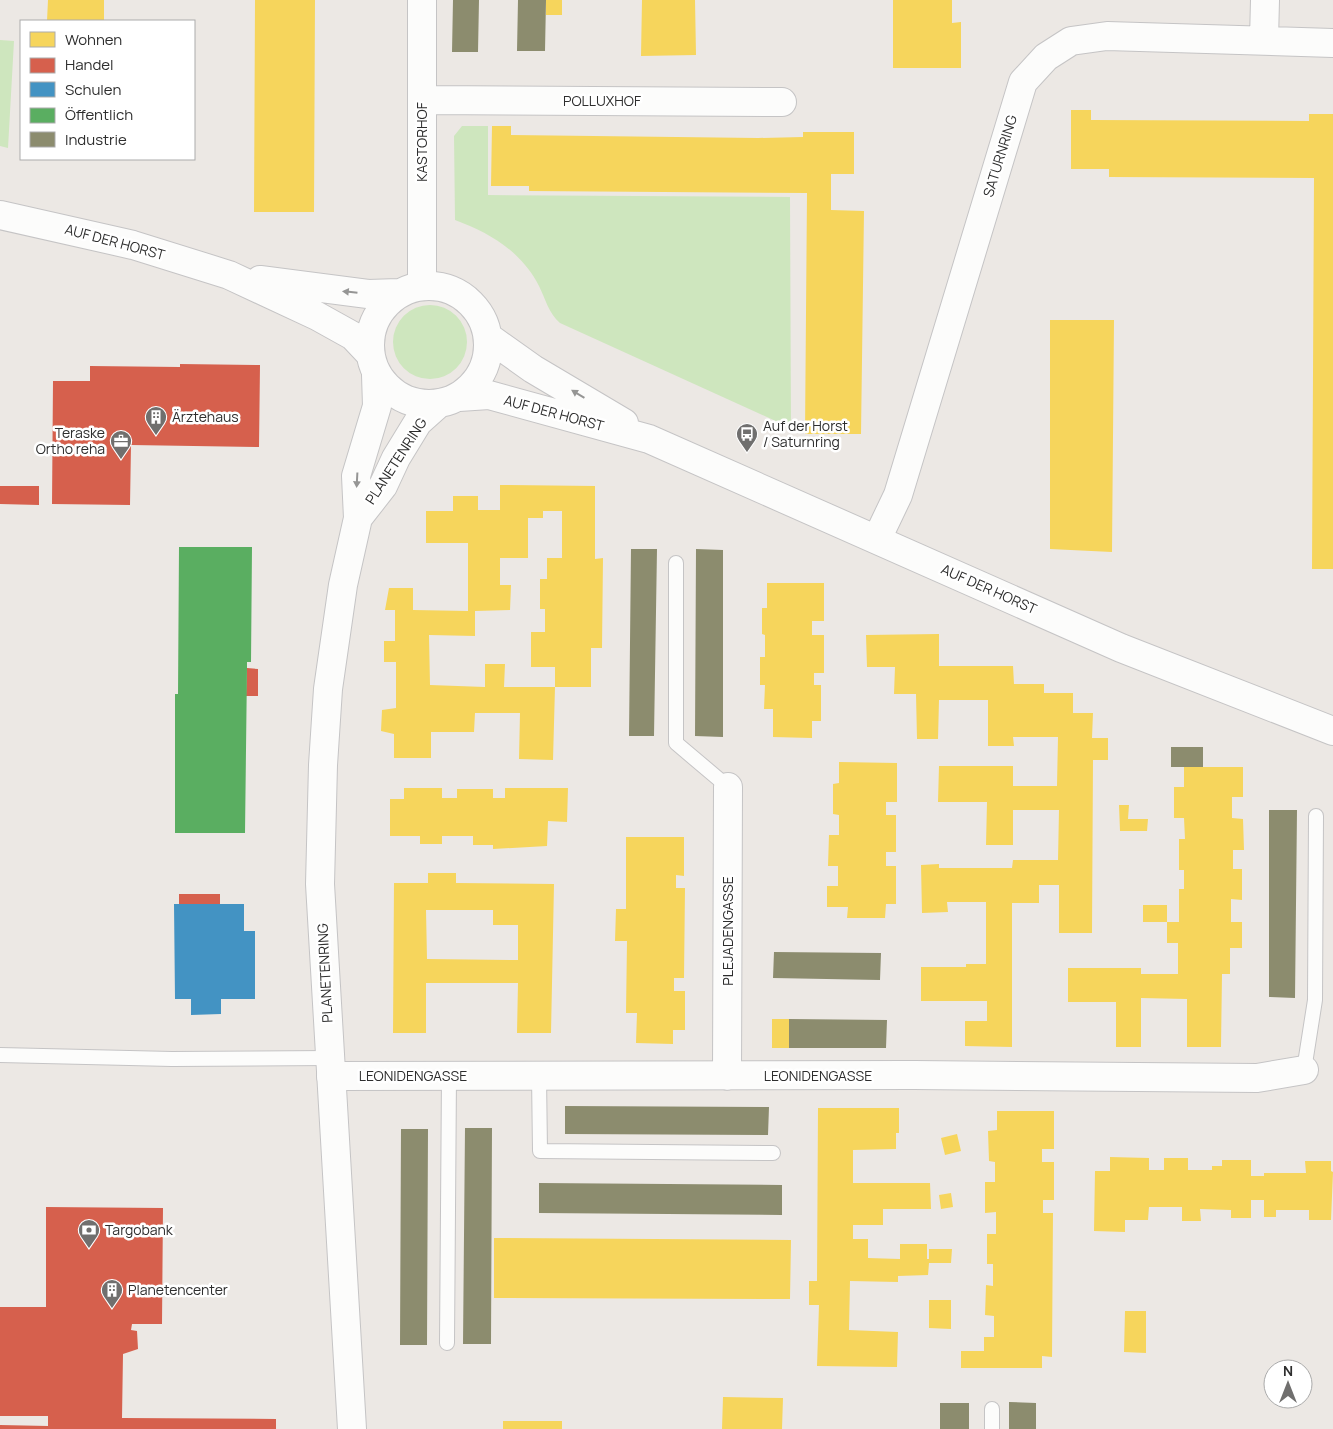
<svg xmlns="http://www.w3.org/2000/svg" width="1333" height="1429" viewBox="0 0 1333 1429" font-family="Manrope,sans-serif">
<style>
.green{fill:#cee6be}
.homes{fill:#f6d55c;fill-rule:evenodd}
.shops{fill:#d6604d}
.schools{fill:#4393c3}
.public{fill:#5aae61}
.industry{fill:#8c8c6e}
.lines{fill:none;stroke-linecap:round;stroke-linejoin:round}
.lane-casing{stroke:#c5c4c5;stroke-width:16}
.street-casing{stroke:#c5c4c5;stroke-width:30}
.secondary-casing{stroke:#c5c4c5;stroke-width:30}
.lane{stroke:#fcfcfb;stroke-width:14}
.street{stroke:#fcfcfb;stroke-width:28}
.secondary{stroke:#fcfcfb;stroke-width:28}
.oneway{fill:#959594}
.labels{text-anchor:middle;stroke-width:5;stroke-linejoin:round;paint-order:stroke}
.street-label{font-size:14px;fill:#2e2e2e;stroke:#fff}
.poi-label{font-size:14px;fill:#2e2e2e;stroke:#fff;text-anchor:start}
</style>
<rect width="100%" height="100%" fill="#ece8e4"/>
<path class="green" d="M0 40 14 41 8 148 0 146Z
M462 126H488V195L790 197 791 428 560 323C549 314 545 298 539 286 521 251 490 233 455 220L454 136Z
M393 342a37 37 0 1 1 74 0a37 37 0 1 1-74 0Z"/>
<path class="homes" d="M48 0H104V21H47Z
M255 0H315L314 212H254Z
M546 0H562V15H546Z
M642 0H695L696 55 641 56Z
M893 0H952V23L961 22V68H893Z
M1071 110H1091V120L1309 121V114H1333V569H1312L1314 178 1109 177V169H1071Z
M492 126H511V135L758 138 803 137V132H854V174H831V210L864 211 861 434H805L807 193 529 191V186H491Z
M1050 320H1114L1112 552 1050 549Z
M500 485 595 486V559L603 558 602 648H591V687H555L553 760 519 759 520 713H475L474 732H431V758H394V734L381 731 382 710 396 708V662H384V641H395V610H385L389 588H413V610L468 611V543H426V511H453V496H478V510H500ZM543 511H562V558H547V579H540V609H545V632H531V667H555V687H504L505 664H485V687L430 685 429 635 475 636V611L510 610 511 585H500V558H528V518H543Z
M767 583H824V621H812V635H824V673H814V685H821V721H812V738L773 737V709H764L765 685H760V657H765V635L762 634V608H767Z
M939 634V666H1013L1014 684H1044V693H1073V713H1093L1092 738H1108V760H1093L1092 933H1059V885H1039V903H1012V1047L965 1046V1021H987V1001H921V967H966V964H986V902H947L948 912 922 913 921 865 939 864V868H1012L1013 860H1058L1059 810H1013V845H986L987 802H938L939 766H1013V786H1057L1058 737H1013L1014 746H988V700H939L938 739H917L916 694H894L895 667H867L866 635Z
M839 762 897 763V802H886V815H896V852H886V866H896V904H886L885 918H847L848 907H827V886H838V866H828L829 835H839V815L833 814V784L839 783Z
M1184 767H1243V797H1232V818L1243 819 1244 850H1233V869H1242V900L1231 899V922H1242V948H1230V974H1222L1221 1047H1187V999L1141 998V1047H1116V1002H1068V968H1141V974H1178V943H1167V922H1179V889H1184V870H1179V839H1185L1184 818H1174V787H1184Z
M404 788H442V798H457V789H493V798H505V788H568L567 822 548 821 547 846 493 849V845H473V836H442V844H420V836H390V799H404Z
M1119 805H1129L1128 819H1148L1147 831H1120Z
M626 837H684V876L676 875V888H685L684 978H674V991H685V1030H673V1044L636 1043 637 1013H626L627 941H615L616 909H626Z
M428 873H456V883L554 884 551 1033H517L518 983H426V1033H393L394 883H428ZM426 910H493V925H518V960L427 959Z
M1143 905H1167V922H1143Z
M772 1019H789V1048H772Z
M818 1108H899V1133H896V1149L853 1150V1183H930L931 1209H883V1225H853V1239H868V1258L900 1259V1244H927V1259H929V1249H952L951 1263H929L928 1275 898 1276V1282L850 1281 849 1330 898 1332 897 1367 817 1366 819 1305H809V1281H817Z
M997 1111H1054V1149H1042V1162H1054V1200H1043V1213H1053L1052 1357 1042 1356V1368H961V1351H984V1337H994V1316L985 1315 986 1285 993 1286V1264H987V1234H996V1212L985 1213V1182H995V1162L989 1161 988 1131 997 1130Z
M957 1134 961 1151 945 1155 941 1138Z
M1110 1157 1149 1158V1170H1164V1158H1188V1170H1212V1166H1222V1160H1251V1176H1264V1173H1306L1305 1161H1331V1171L1333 1172 1331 1220H1309V1210H1276V1217H1264V1200H1251V1218H1231V1210L1200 1209 1201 1221H1182V1207H1149L1148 1220H1125V1232L1094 1231 1095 1171H1110Z
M951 1193 953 1207 941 1209 939 1195Z
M494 1238 791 1240 790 1299 494 1298Z
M929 1300H951V1329L929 1328Z
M1125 1311H1146V1353L1124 1352Z
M723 1397 783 1398 782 1429H722Z
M503 1421H562V1429H503Z"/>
<path class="shops" d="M180 364 260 365 259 447 131 445 130 505 52 504 53 381H90V366L180 367Z
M0 486H39V505L0 504Z
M247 668 258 669V696H246Z
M179 894H220V904H179Z
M46 1207 163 1208 162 1324H132L131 1330 137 1331 138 1349 123 1354 122 1418 276 1419V1429H0V1425L48 1426V1416H0V1307H46Z"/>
<path class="schools" d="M174 904H244V931H255V999H221V1014L191 1015V999H175Z"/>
<path class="public" d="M179 547H252L251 662H247V668L245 833H175V694H178Z"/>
<path class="industry" d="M453 0H479L478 52H452Z
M518 0H546L545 51H517Z
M631 549H657L654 736H629Z
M696 549 723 550V737L695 736Z
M1171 747H1203V767H1171Z
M1269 810H1297L1295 998 1269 997Z
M774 952 881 953 880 980 773 978Z
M789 1019 887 1020 886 1048H789Z
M565 1106 769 1107 768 1135 565 1134Z
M465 1128H492L491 1344H463Z
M401 1129H428L427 1345H400Z
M539 1183 782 1185V1215L539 1213Z
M1009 1402 1036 1403V1429H1009Z
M940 1403H969V1429H940Z"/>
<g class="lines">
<g class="lane-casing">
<path id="lane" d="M676 563V743L728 787
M0 1055 172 1059 330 1058
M1304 1070 1315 1000 1316 816
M539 1076 540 1151 773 1153
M447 1343 449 1076
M992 1429V1409"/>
</g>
<g class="street-casing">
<path id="street" d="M1264 40 1265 0
M422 100 782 102
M422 285V0
M877 539 898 495 1023 82 1046 57 1071 41 1107 36 1333 43
M331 1076 914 1075 1257 1078 1304 1070
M727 1076 728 787"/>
</g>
<g class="secondary-casing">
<path id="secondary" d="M0 215 133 245 229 275 317 316 353 336 369 353
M260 280 368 294 399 293
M370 345a59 59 0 1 1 118 0a59 59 0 1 1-118 0Z
M488 337 533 369 624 423
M459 397 489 395 649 439 1121 648 1333 731
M358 518 383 486 396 458 418 422 437 405
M352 1429 320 884 323 765 328 689 343 585 358 518 356 476 377 406 376 375"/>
</g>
<use href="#lane" class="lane"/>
<use href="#street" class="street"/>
<use href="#secondary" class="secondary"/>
</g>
<defs><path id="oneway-solid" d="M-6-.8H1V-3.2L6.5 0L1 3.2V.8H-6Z" transform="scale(1.25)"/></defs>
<g class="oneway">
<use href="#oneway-solid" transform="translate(350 292) rotate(-174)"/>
<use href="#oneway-solid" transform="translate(578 394) rotate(-149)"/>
<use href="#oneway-solid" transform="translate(357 480) rotate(93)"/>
</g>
<defs>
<g id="building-pin" transform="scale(1.125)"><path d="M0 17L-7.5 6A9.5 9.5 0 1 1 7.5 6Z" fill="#706f6e" stroke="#fff"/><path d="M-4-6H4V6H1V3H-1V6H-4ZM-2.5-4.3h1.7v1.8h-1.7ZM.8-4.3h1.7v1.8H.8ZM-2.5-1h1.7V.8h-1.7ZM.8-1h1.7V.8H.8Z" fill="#fff"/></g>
<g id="bus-pin" transform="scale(1.125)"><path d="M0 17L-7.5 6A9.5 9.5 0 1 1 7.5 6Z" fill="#706f6e" stroke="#fff"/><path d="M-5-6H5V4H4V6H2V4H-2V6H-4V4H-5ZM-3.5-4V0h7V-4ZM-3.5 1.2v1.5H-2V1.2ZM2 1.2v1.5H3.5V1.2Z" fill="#fff"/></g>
<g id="office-pin" transform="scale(1.125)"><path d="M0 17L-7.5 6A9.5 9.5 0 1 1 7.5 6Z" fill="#706f6e" stroke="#fff"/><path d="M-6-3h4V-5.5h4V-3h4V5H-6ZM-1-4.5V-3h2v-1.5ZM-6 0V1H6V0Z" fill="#fff"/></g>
<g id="bank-pin" transform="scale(1.125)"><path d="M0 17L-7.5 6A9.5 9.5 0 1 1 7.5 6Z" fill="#706f6e" stroke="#fff"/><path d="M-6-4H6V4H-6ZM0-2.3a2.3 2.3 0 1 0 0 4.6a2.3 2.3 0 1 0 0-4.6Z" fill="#fff"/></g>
</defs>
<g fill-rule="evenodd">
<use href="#building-pin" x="156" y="417"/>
<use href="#bus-pin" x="747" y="434"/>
<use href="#office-pin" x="121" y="441"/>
<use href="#bank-pin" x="89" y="1230"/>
<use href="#building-pin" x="112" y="1290"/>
</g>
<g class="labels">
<g class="street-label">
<text x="602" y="106">POLLUXHOF</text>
<text transform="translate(422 142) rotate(-90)" y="5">KASTORHOF</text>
<text transform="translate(1000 156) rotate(-73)" y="5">SATURNRING</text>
<text transform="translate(115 242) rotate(15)" y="5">AUF DER HORST</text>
<text transform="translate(554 413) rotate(15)" y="5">AUF DER HORST</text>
<text transform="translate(396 461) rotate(-57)" y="5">PLANETENRING</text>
<text transform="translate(989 589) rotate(24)" y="5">AUF DER HORST</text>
<text transform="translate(728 931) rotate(-90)" y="5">PLEJADENGASSE</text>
<text transform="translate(325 973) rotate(-93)" y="5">PLANETENRING</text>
<text x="413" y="1081">LEONIDENGASSE</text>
<text x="818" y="1081">LEONIDENGASSE</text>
</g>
<g class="poi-label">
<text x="172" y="422">Ärztehaus</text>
<text x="763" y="431">Auf der Horst<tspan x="763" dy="16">/ Saturnring</tspan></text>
<text x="105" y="438" text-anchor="end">Teraske<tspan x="105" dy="16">Ortho reha</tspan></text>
<text x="105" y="1235">Targobank</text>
<text x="128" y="1295">Planetencenter</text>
</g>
</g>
<rect x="20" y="20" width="175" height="140" fill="#ffffff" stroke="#ababab"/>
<rect x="30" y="32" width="25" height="15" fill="#f6d55c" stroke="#ababab"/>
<text x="65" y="45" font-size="15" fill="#2e2e2e">Wohnen</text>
<rect x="30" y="58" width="25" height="15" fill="#d6604d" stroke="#ababab"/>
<text x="65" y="70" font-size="15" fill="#2e2e2e">Handel</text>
<rect x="30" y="82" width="25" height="15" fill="#4393c3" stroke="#ababab"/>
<text x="65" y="95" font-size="15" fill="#2e2e2e">Schulen</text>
<rect x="30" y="108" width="25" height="15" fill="#5aae61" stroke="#ababab"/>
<text x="65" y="120" font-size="15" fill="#2e2e2e">Öffentlich</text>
<rect x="30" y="132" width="25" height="15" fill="#8c8c6e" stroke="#ababab"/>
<text x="65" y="145" font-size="15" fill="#2e2e2e">Industrie</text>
<g transform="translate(1288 1384)"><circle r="24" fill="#ffffff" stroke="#ababab"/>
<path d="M0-4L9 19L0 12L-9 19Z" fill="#706f6e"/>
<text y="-8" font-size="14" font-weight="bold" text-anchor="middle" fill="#2e2e2e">N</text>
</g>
</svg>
